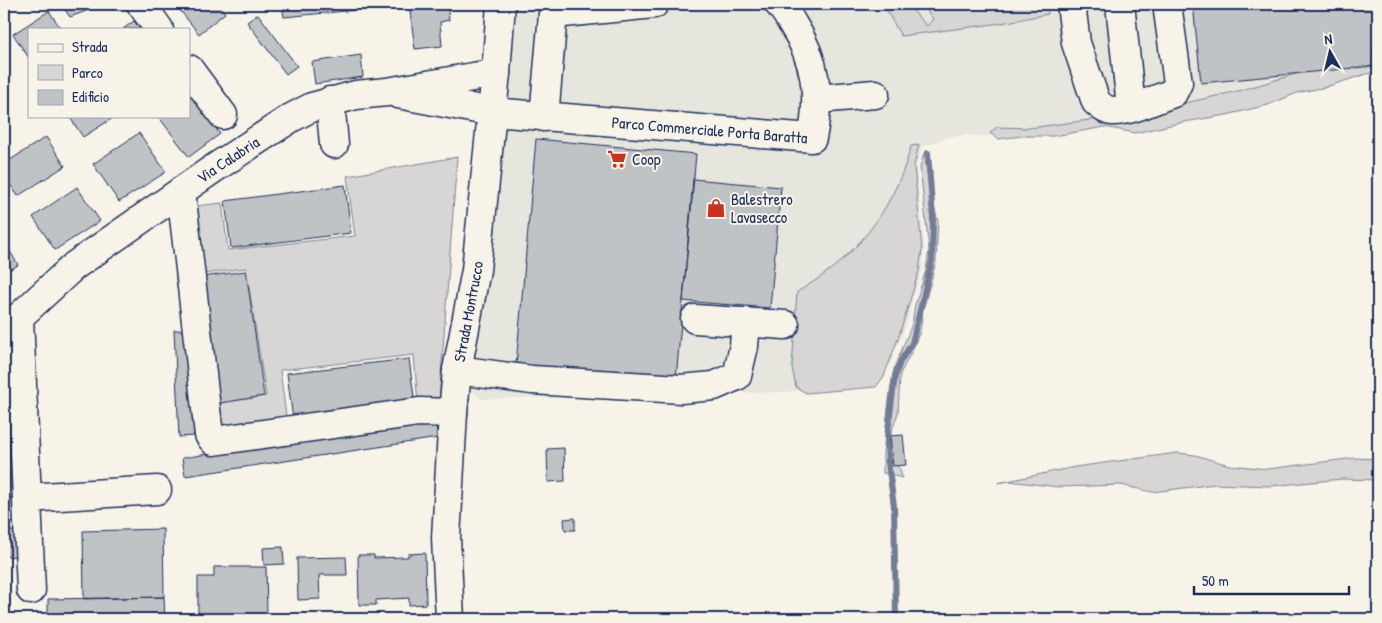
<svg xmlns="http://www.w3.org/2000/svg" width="1382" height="623" viewBox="0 0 1382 623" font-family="'Patrick Hand',sans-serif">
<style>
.built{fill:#e6e5de}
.green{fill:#d7d6d4;stroke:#798299}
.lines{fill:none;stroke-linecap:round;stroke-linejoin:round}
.stream{stroke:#727c95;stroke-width:6}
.building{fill:#c0c3c5;stroke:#1b2f5e}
.minor-casing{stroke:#1b2f5e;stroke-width:31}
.minor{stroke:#f7f3e8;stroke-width:28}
.labels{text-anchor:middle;stroke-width:4;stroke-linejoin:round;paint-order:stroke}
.street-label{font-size:16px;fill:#1b2f5e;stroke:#f7f3e8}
.poi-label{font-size:16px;fill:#1b2f5e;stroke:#f7f3e8;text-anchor:start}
</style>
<rect width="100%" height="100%" fill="#f7f3e8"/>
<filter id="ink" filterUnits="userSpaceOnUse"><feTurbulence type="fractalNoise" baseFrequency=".02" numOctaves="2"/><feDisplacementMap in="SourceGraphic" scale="10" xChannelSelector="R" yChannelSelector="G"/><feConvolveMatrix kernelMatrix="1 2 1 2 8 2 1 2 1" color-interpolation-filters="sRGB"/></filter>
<g filter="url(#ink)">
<path class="built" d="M517 4H1378V67L1089 129 984 136 965 135 948 137 922 147 916 166 924 244 922 270 911 304 907 322 901 339 889 357 875 383 784 392 481 399 470 388 508 101Z"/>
<path class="green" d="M883 4H909L914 12 927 26 933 19 922 4H1047L1048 14 1002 23 901 36Z
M1378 52V73L1366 74 1326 87 1297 93 1268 105 1226 115 1184 122 1135 133 1105 127 1054 136H1022L998 139 990 133 997 127 1029 128 1142 113 1242 90 1326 65Z
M919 145 914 166 922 250 919 271 898 339 884 376 876 387 806 393 796 387 792 368 797 292C807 286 817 280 826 273 868 242 898 196 911 146Z
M924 153 930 193 938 221 936 262 923 310 920 331 913 349 900 374 898 413 891 433V442L893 462 900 469 902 478 883 473V453L890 392 894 369 912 324 915 305 926 270 929 250 920 167Z
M457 157 439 403 418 404 414 355 280 370 287 423 217 432 213 404 266 396 246 268 204 274 195 206 222 203 228 250 355 236 347 176Z
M1177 453 1195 455 1229 465 1268 469 1355 458 1378 459V480L1342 479 1271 486 1215 484 1152 492 1121 485 1059 487 1009 481 998 483 1075 467Z"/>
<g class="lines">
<path class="stream" d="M896 619 894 506 888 463 887 438 895 376 900 362 912 343 932 260 933 217 928 153"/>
</g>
<path class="building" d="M61 4H87L89 10 70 17Z
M175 4H218L225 13 199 34Z
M282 4H356V10L284 17Z
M409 4H447L449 20 440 22 442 46 415 49Z
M1193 4H1378V47L1373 48 1374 66 1201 83Z
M49 11 61 29H29V58L13 34Z
M258 14 297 66 286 74 247 22Z
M134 21 140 29H123Z
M361 55 363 77 315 84 312 62Z
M189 93 220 134 189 157 158 116H189Z
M69 116H116L83 137Z
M139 133 166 172 119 202 93 164Z
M46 137 65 166 18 196 4 175V164Z
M536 139 696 154 676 379 516 365Z
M693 179 781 187 770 308 683 301Z
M345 185 351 233 231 248 225 201Z
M77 187 100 221 55 250 33 217Z
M4 241 18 265 4 273Z
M246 271 264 396 220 403 202 277Z
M174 330H190L194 436 179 437Z
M409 359 415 405 293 420 287 373Z
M435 419 438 438 185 476 182 458Z
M903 435 906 465 893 466 890 436Z
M4 446H14L15 487H4Z
M564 448 565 481 548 482 547 449Z
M15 497 17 522 4 523V498Z
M575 518V530H565L564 519Z
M163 529 164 597 84 599 83 531Z
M4 531H16L17 556 4 557Z
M283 547 284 564 264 565 263 548Z
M425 553 426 604 409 605V598L376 600V605H359L358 555H374V558L408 557V554Z
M346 557 347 575H319L320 599 298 600 297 558Z
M214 567H266L267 615H198V577H214Z
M164 597 165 619H48V599Z"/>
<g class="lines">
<g class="minor-casing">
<g id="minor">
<path d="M141 4 159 29"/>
<path d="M1071 4 1076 43 1096 102C1101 106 1106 111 1113 111 1133 111 1155 99 1173 93L1178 83 1167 4"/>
<path d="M1120 4 1131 107"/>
<path d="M189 69 223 115"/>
<path id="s1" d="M398 94 492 112 812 138C821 95 816 60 792 23 788 16 784 9 779 4"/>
<path d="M817 99 875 94"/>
<path d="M330 101 334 144"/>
<path d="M544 117 553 14 654 4"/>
<path d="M181 191 209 435 214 441 419 412 453 413"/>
<path d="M19 317 31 590"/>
<path d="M695 319 785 325"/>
<path id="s2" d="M4 338 19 317 74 266 213 169 291 118 312 107 356 95 387 92 496 73"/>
<path d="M457 370 532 380 681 389 714 386 737 376 744 346 746 322"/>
<path d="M27 498 157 490"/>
<path id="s3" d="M450 619 446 538 453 413 457 370 476 270 496 73 501 4"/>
</g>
</g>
<use href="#minor" class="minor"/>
</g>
</g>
<defs>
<g id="supermarket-bare" transform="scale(1.5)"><path d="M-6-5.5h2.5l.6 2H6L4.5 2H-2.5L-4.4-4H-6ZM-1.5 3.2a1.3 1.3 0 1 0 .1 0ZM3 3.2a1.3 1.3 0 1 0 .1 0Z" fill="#c8321e" stroke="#f7f3e8" stroke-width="2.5" paint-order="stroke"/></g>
<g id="shop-bare" transform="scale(1.5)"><path d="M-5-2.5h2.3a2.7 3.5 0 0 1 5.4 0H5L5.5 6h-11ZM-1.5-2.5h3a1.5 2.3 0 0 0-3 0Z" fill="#c8321e" stroke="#f7f3e8" stroke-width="2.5" paint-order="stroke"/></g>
</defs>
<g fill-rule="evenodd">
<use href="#supermarket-bare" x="617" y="159"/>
<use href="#shop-bare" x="716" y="208"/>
</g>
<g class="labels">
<g class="street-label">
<text dy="6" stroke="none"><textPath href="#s1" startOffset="314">Parco Commerciale Porta Baratta</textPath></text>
<text dy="6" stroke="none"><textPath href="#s2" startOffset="288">Via Calabria</textPath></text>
<text dy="6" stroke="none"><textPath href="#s3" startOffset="309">Strada Montrucco</textPath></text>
</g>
<g class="poi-label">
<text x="632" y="165">Coop</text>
<text x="731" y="205">Balestrero<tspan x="731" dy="18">Lavasecco</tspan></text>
</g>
</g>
<rect width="1382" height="623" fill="none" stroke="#f7f3e8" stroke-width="20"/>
<rect x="10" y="10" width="1362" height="603" fill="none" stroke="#1b2f5e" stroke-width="2" filter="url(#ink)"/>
<rect x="28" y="28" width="162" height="90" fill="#f7f3e8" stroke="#9fa5b1"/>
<rect x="38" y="44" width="25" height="8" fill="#f7f3e8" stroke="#9fa5b1"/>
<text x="72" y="52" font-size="15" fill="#1b2f5e">Strada</text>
<rect x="38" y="65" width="25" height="15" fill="#d7d6d4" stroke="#9fa5b1"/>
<text x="72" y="78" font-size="15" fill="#1b2f5e">Parco</text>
<rect x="38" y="90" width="25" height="15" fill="#c0c3c5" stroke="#9fa5b1"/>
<text x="72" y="102" font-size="15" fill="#1b2f5e">Edificio</text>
<g transform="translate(1330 52) rotate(352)" stroke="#f7f3e8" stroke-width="4" paint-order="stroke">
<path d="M0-4L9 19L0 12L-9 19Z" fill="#1b2f5e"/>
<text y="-8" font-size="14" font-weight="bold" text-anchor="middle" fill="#1b2f5e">N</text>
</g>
<path d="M1194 586v8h155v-8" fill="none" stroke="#1b2f5e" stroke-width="2.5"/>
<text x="1202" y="586" font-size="15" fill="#1b2f5e" stroke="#f7f3e8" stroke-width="4" paint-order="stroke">50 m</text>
</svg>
